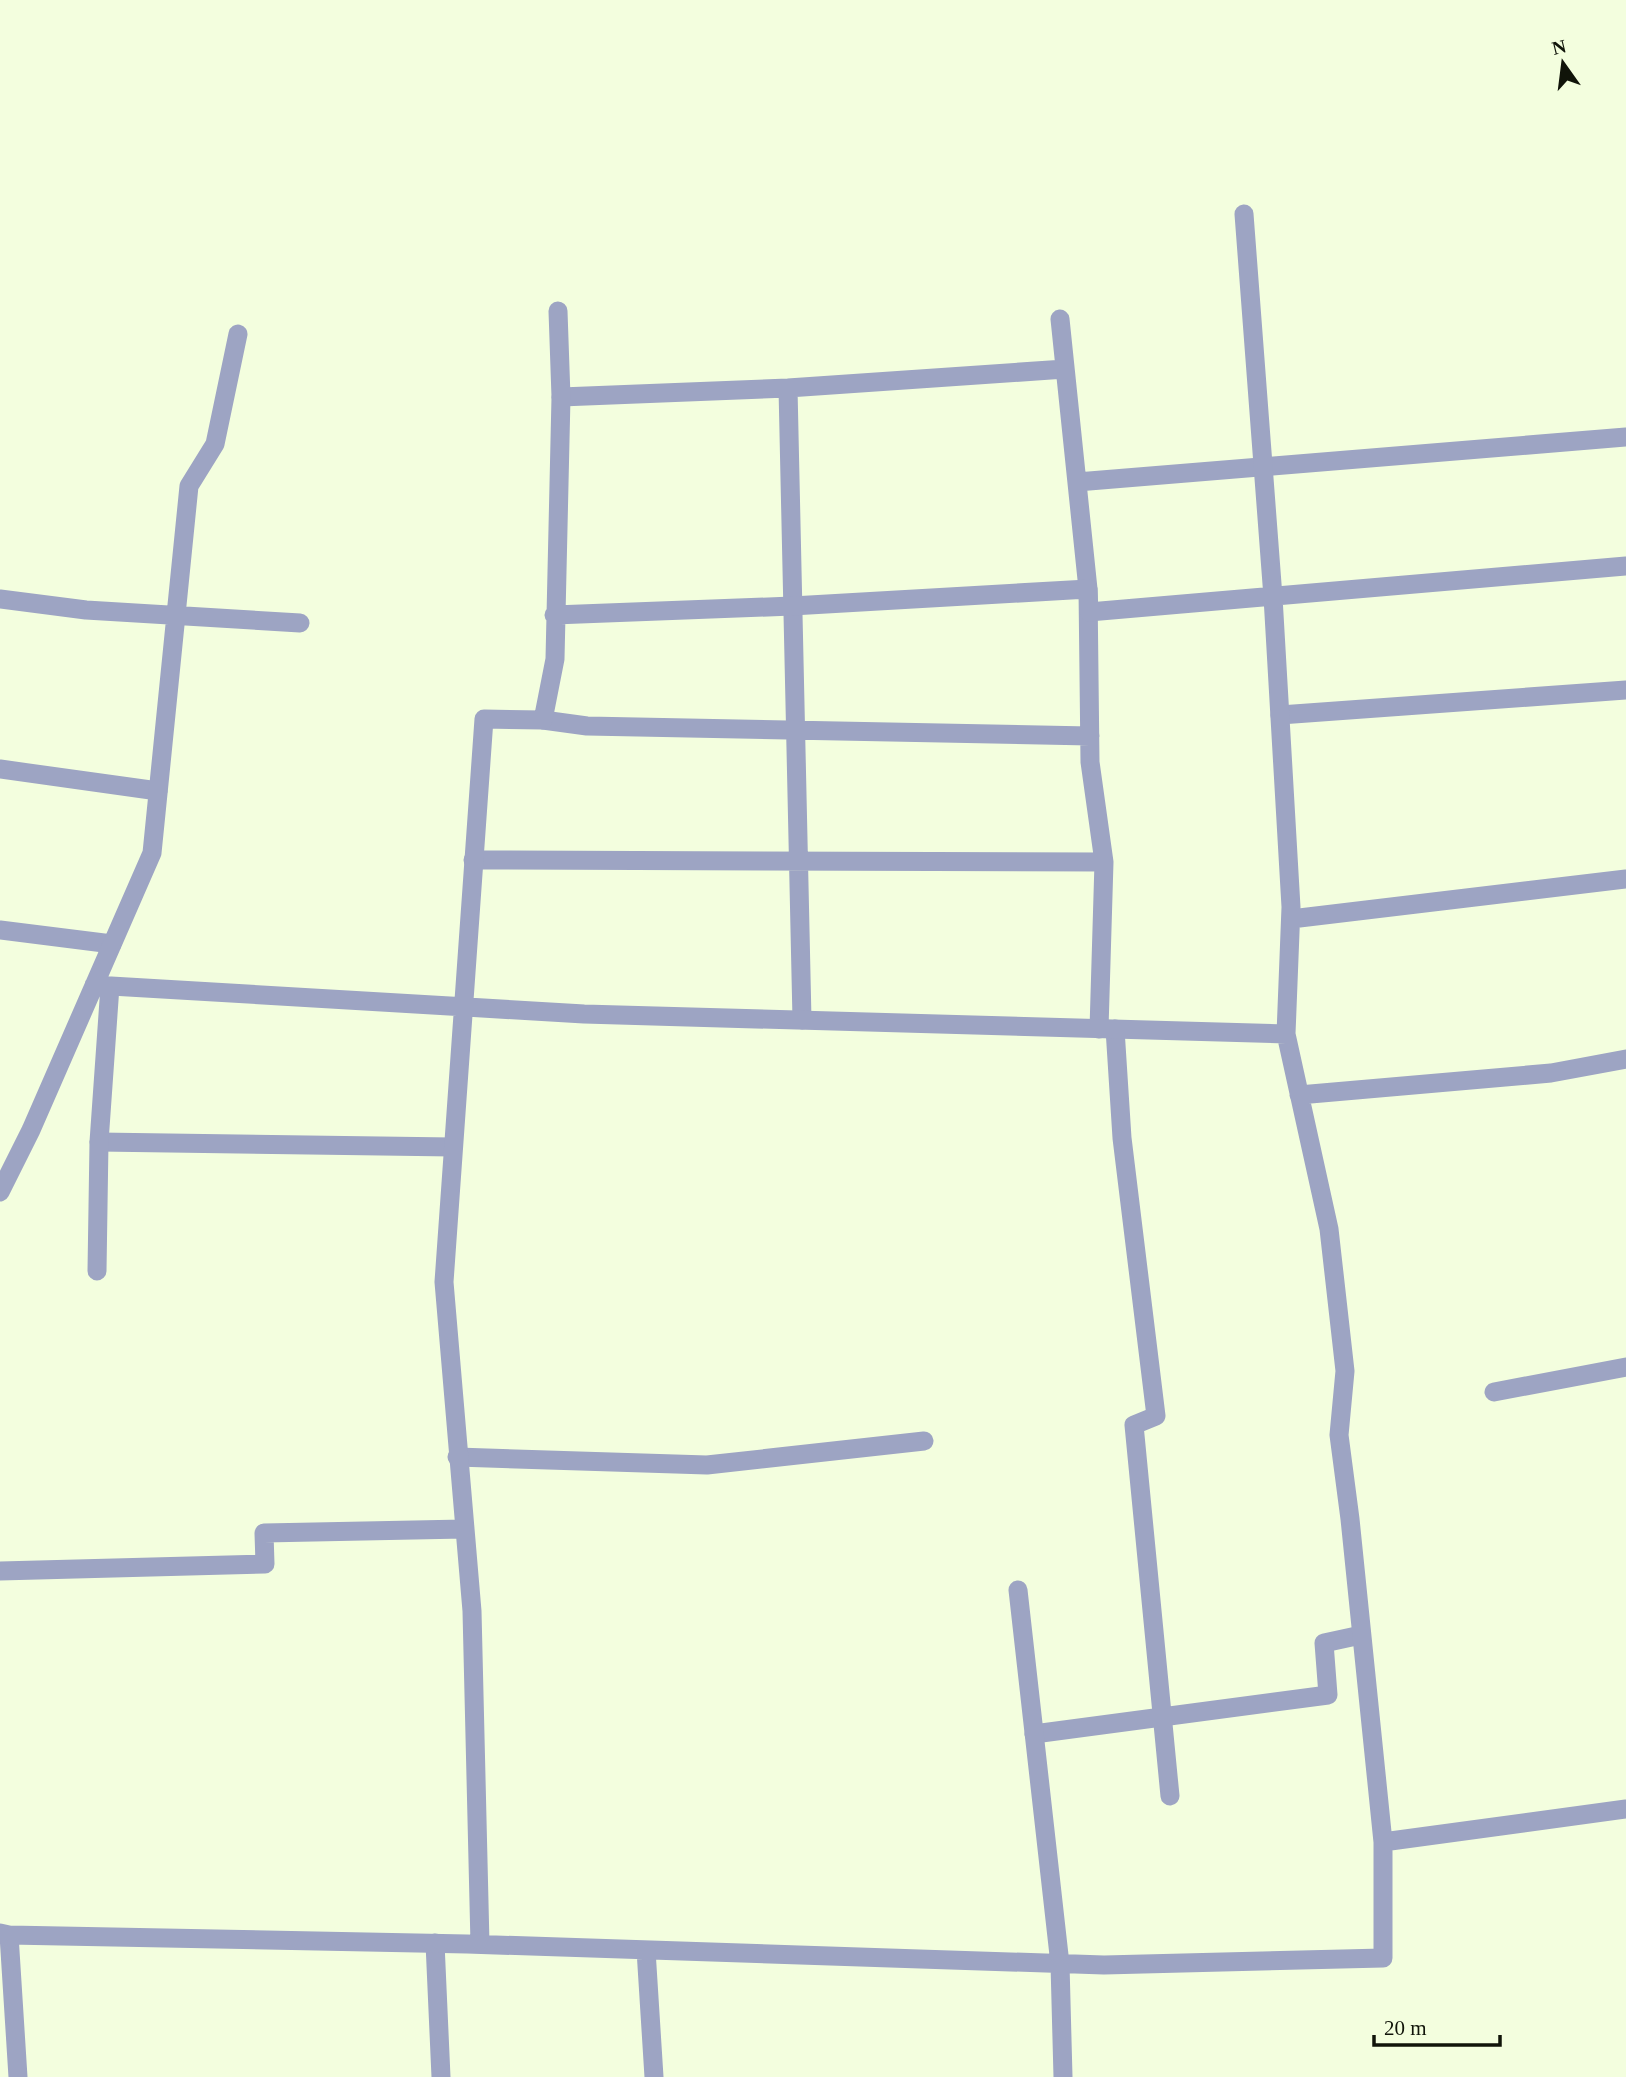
<svg xmlns="http://www.w3.org/2000/svg" width="1626" height="2077" viewBox="0 0 1626 2077" font-family="'Times New Roman',serif">
<style>
.lines{fill:none;stroke-linecap:round;stroke-linejoin:round}
.service{stroke:#9da4c3;stroke-width:19}
.minor{stroke:#9da4c3;stroke-width:19}
</style>
<rect width="100%" height="100%" fill="#f3fede"/>
<g class="lines">
<path class="service" d="M1060 319 1088 589 1090 762 1104 862 1099 1029
M788 388 802 1020
M561 397 788 388 1065 369
M1077 482 1626 437
M1280 715 1626 690
M543 720 587 726 1090 736
M0 769 158 791
M473 860 1104 862
M0 930 112 944
M1115 1029 1122 1138 1156 1416 1134 1425 1170 1796
M99 1142 453 1147
M1494 1392 1626 1367
M457 1457 707 1465 924 1441
M1034 1734 1328 1695 1324 1643 1361 1635
M435 1943 441 2077"/>
<path class="minor" d="M1244 214 1273 597 1291 907 1286 1034 1329 1229 1345 1371 1339 1435 1350 1519 1383 1842
M0 599 86 610 300 623
M554 615 792 606 1088 589 1089 612 1626 566
M1291 919 1626 879
M94 985 584 1014 1286 1034
M1299 1095 1551 1073 1626 1059
M0 1192 31 1130 152 853 189 486 215 444 238 334
M97 1271 99 1142 110 986
M0 1571 265 1564 264 1533 464 1529
M1018 1590 1060 1964 1063 2077
M0 1933 9 1935 467 1944 1104 1965 1383 1958V1842L1626 1809
M9 1935 18 2077
M480 1944 472 1611 444 1282 484 719 543 720 555 659 561 397 558 311
M646 1950 654 2077"/>
</g>
<g transform="translate(1563 63) rotate(346)" stroke="#f3fede" stroke-width="5" paint-order="stroke">
<path d="M0-5L12 26L0 18L-12 26Z" fill="#101409"/>
<text y="-10" font-size="19" font-weight="bold" text-anchor="middle" fill="#101409">N</text>
</g>
<path d="M1374 2035v10h126v-10" fill="none" stroke="#101409" stroke-width="3.5"/>
<text x="1384" y="2035" font-size="21" fill="#101409" stroke="#f3fede" stroke-width="5" paint-order="stroke">20 m</text>
</svg>
